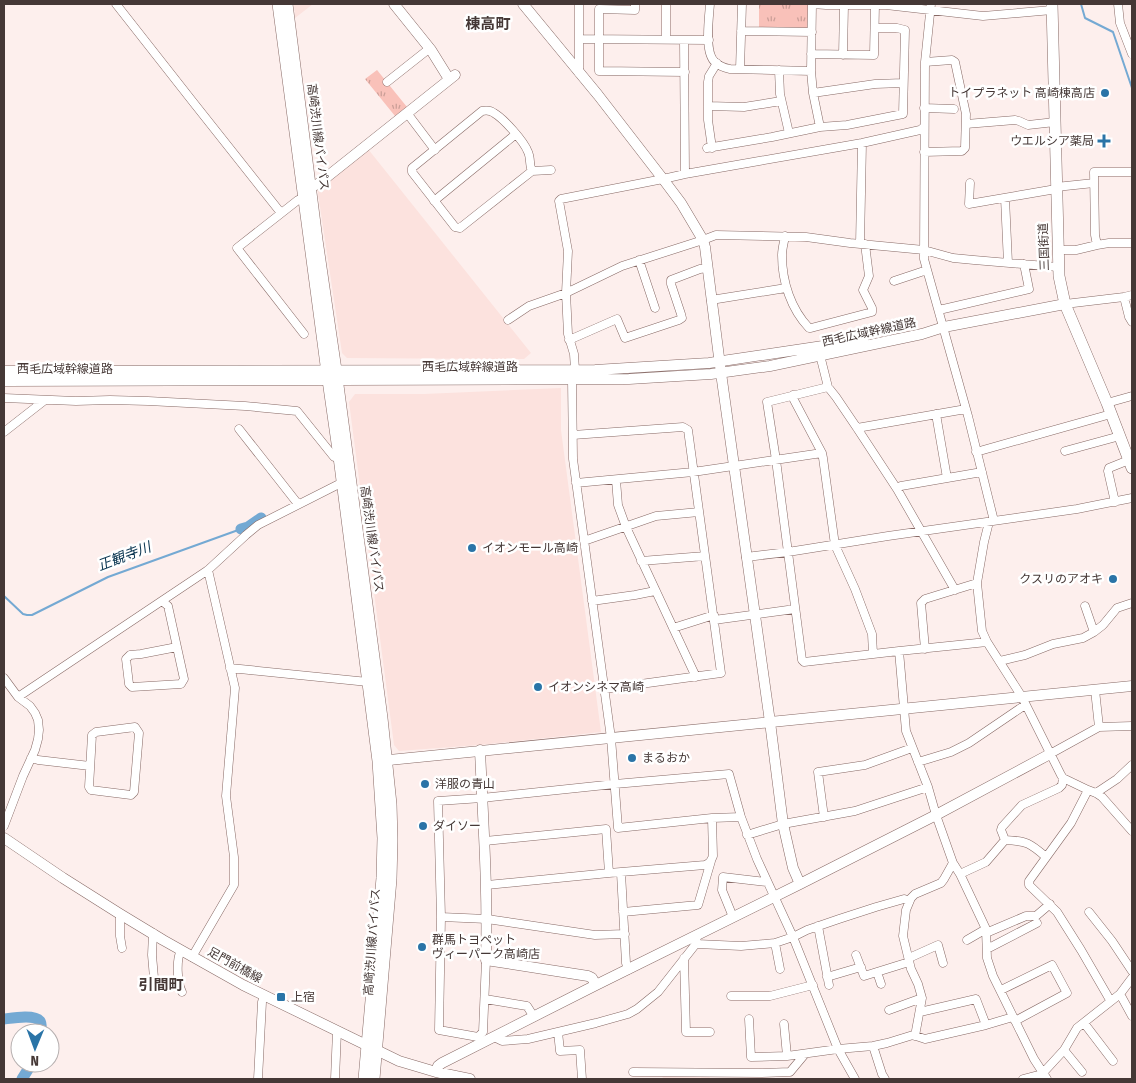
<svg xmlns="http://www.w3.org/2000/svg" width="1136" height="1083" viewBox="0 0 1136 1083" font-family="'Fira Sans Condensed','Noto Sans JP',sans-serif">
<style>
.built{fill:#fce2de}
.park{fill:url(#park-tufts)}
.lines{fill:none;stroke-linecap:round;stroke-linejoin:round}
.stream{stroke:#74a9d3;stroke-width:2}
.river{stroke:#74a9d3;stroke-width:11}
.street-casing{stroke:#876965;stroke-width:9}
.secondary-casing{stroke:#876965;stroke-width:11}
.primary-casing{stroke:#876965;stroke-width:12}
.street{stroke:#fff;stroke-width:8}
.secondary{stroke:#fff;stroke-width:10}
.primary{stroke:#fff;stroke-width:11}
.poi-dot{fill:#2a74a7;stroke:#fff;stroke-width:2}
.labels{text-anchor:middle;stroke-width:5;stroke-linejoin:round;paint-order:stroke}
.poi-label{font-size:12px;fill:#453836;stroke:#fff;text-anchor:start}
.street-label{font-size:12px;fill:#453836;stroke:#fff}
.water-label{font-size:14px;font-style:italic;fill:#06324e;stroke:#fff}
.quarter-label{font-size:15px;font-weight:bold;fill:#453836;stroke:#fff}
</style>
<defs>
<pattern id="park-tufts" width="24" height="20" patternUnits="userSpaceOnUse" patternTransform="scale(1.25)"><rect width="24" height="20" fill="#f9c1b9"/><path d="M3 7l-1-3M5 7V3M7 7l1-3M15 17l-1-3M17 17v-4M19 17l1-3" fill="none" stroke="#cb9e97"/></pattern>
</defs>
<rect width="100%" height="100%" fill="#fdefed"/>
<path class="built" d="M294 4H313L295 18Z
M368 149 531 353 524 359H496L347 358 342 353 317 187Z
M561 388V430L601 732 479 745 399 751 394 745 349 402 355 394H424Z
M662 1074H709L710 1079H663Z"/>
<path class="park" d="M759 4H806L809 5V26L805 30 759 29Z
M377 70 407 107 395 116 365 79Z"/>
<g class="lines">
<path class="stream" d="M1081 4 1085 18 1113 32 1132 88
M4 596 23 614 27 615H32L108 577 241 529"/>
<path class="river" d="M241 529 248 527 261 518
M4 1019C12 1018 34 1014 40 1021 42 1024 41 1029 41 1033
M22 1079 32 1063"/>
<g class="street-casing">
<path id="street" d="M116 4 193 102 281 213
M579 4V73
M635 4V10L599 9V71L685 72
M710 4C709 18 704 53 715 62 719 66 725 68 730 69L811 71
M812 4 826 5H886L983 16 1052 10
M812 4 811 71 813 93 820 127
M931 4 925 62 924 259 968 416 994 521
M1118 4 1120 23 1132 54
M741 31 812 32
M580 39 709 40
M666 39V4
M684 40 685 174
M811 54 874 55 875 4
M843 55 844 5
M740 69 742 4
M779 70 780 94 789 133
M387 82 430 48
M813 93 875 84 903 83
M708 106 744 107 781 101
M924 108 954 109
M407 113 435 150
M966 124 1015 120 1019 121 1028 125 1055 122
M707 148 772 137 820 127 847 125 903 114 905 30 897 28H876
M712 148 708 120V82L709 76 717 63
M924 152 962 151 965 148 966 114 955 62 952 60 925 62
M532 171C529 165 531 158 528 152 524 141 503 118 494 113 490 110 487 110 482 111L412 168V172L455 227 460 228 532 171 551 170
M970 183 969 204 1056 189
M1056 187 1094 183
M304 198 298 200 237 248 304 334
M1005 198 1008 263
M434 201 516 134
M785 236C784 242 782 249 782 255 782 282 791 309 809 328H811L872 312V308L863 290 869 276 865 244
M860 244 862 143
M1097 245 1095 235 1094 172H1132
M1058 250H1076L1097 245 1109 243H1132
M639 260 655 308
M894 281 927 270
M1124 297 1129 317 1132 322
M711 300 786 288
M1065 304 1124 297 1132 295
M939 310 1029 289 1024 264
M508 320 529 306 566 293 622 266 703 240 716 235 806 237 850 243 924 250 953 258 974 260 1058 267
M569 340 617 319 625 338 679 320 682 318 681 314 671 284V280L700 269 707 268
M819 351 828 387 836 397 857 428 897 489 955 590
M575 370 574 354 568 334 566 293 568 251 559 201 561 199 663 179 685 174 862 143 920 130 924 127
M572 379 573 459 611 738 618 828 712 818 741 817
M828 387 767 402 776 460 802 660 804 662 899 651 906 731 928 787 936 815 953 863 960 874 986 929 987 958 993 976 1034 1059 1047 1079
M793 395 794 400 822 453
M4 398 76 401 110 400 148 401 245 406 297 411 334 457H339
M1107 403 1132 396
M936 414 947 478
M857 428 966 409
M239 429 298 504
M4 432 45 400
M573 435 683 427 688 430 721 673 604 689
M1065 451 1120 436
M976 452 1111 414
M616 480 618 505 626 527 696 677
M576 483 693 472 822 453 823 458 835 545 855 589 872 634 873 654
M897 489 901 486 982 472
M1115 502 1108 471 1109 468 1129 460
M989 522 984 542 977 583 982 631 987 642 1022 697 1061 775 1063 778 1088 790 1096 793 1102 797 1132 831
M584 541 656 516 699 512
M746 557 788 552 888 536 1077 509 1132 498
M641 561 705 556
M162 601 168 606 184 679 181 684 132 687 129 684 126 659 130 655 141 654 177 647
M592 601 635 595 655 591
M1085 606 1094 632
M714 620 795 609
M673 628 714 615
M925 649 921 603 925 599 977 583
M899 651 987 642
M1000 661 1025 655 1053 644 1083 638 1094 632 1103 625 1117 608 1132 603
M230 668 368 682
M4 678 18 697 30 706 35 713 38 720 39 730 38 739 35 750 23 776 4 826
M1095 690 1099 727
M18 697 208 570 246 535 258 525 343 482
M135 727 139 733 134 792 131 795 91 790 89 787 92 735 96 732Z
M1050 754 1099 727 1132 726
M31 758 38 760 90 766
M918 762 951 752 969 743 1025 705
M1088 790 1071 823 1029 881V885L1057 912 1081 950 1110 1000
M1096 793 1117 779 1132 765
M824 817 818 772 865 765 912 748
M747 835 783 824 855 811 928 787
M1005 840C1027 841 1030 843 1046 857
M485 841 606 829 609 873 487 885
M609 873 705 865C710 863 711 861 713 856L712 818
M621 873 626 963 628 970
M960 874 986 862 1005 840 1001 830 1002 827 1022 805 1059 788 1062 785 1063 778
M623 912 698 905 711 861
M1089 912 1112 941 1132 971
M120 914V936L122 948
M441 917 487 919 595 935 625 934
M733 917 722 890 723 877 767 882
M818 926 829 985
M153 933 152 955 154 978
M986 933 1026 916H1036L1050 904
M967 940 986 929
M775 943 780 969
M697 944 741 946 775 943 793 937 807 930 839 919 876 907 904 899 909 901
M987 949 1037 923
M181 950C176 960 177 982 182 992
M856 955 864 976 909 962
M192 957 234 885V857L226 796 235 688 208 570
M684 958 686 1032H710
M909 958 938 945 943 963
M486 960 483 1032 478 1037 439 1030 441 917 438 801 482 798 615 784 729 774 741 817 757 859 793 937 838 1049 855 1079
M877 972 881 984
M827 977 861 967
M1001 990 1052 965 1067 993 1015 1021
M1120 994 1132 1016
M731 996H770L813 985
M485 999 527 1006 534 1017
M889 1010 922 998
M920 1012 976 999 986 1025
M749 1019 751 1057 787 1056 838 1049 873 1046 887 1043 913 1035 925 1039 986 1025 1013 1017
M1084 1023 1113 1061
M784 1024 787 1056
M558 1032 560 1051 580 1050 582 1079
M915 1036 922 998 918 984 911 969 903 936 906 910 911 898 915 894 941 883 944 879 953 863
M494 1037 502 1041 528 1039 596 1023 628 1014 637 1009 658 992 695 945 697 944 696 936
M873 1046 882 1074 885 1079
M1064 1050 1082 1072
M633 1072 762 1073 790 1072 805 1054
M258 1079 262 1002 264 995
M335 1079 337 1031
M1023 1079 1042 1074 1064 1050 1077 1028 1120 994 1132 978"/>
</g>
<g class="secondary-casing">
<path id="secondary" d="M394 4 431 50 449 79
M523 4 598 95 663 179 681 203 703 240 705 247 721 373 770 722 783 824 793 868 800 884
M311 187 318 184 455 75
M4 371 595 370 709 363 863 340
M4 381 629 379 711 374 770 366 922 334 944 327 1065 304
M480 750C483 820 488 890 486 960L588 976 592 978 596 985
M379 761 1132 686
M4 838 63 878 120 914 163 940 243 985 399 1061 436 1072 470 1079
M436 1072 438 1066 442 1063 596 985 800 884 936 815 1050 754"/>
</g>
<g class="primary-casing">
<path id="primary" d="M278 4 328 380 339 457 378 761 383 838 382 878 364 1079
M287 4 317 240 336 370 382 718 391 804 392 840 391 879 374 1079
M1052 4 1059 276 1065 304 1107 403 1132 468"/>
</g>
<use href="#street" class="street"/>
<use href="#secondary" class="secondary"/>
<use href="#primary" class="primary"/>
</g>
<g class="poi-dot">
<circle cx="1105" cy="93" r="5"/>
<path d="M1101.5 133.5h5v5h5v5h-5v5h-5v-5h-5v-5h5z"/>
<circle cx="472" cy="548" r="5"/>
<circle cx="1113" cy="579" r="5"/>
<circle cx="538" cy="687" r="5"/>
<circle cx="632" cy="758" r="5"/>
<circle cx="425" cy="784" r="5"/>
<circle cx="423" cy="826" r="5"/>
<circle cx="422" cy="947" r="5"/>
<rect x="276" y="992" width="10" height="10" rx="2.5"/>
</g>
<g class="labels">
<g class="poi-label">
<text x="1095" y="97" text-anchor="end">トイプラネット 高崎棟高店</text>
<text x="1094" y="145" text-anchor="end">ウエルシア薬局</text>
<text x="482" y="552">イオンモール高崎</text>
<text x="1103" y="583" text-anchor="end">クスリのアオキ</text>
<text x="548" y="691">イオンシネマ高崎</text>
<text x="642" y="762">まるおか</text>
<text x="435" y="788">洋服の青山</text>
<text x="433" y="830">ダイソー</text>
<text x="432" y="944">群馬トヨペット<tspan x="432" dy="14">ヴィーパーク高崎店</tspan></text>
<text x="291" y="1001">上宿</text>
</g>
<g class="street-label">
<text transform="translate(318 137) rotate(83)" y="4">高崎渋川線バイパス</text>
<text transform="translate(1044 247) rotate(-92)" y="4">三国街道</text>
<text transform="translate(869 332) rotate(-12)" y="4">西毛広域幹線道路</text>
<text x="470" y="371">西毛広域幹線道路</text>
<text x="65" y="373">西毛広域幹線道路</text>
<text transform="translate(372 539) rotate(82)" y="4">高崎渋川線バイパス</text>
<text transform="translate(372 942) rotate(-86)" y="4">高崎渋川線バイパス</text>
<text transform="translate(235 965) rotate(29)" y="4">足門前橋線</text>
</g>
<g class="water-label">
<text transform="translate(124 556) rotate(-21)" y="5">正観寺川</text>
</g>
<g class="quarter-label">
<text x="488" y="29">棟高町</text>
<text x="161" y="990">引間町</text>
</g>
</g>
<rect width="1136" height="1083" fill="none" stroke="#453836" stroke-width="10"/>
<g transform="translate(35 1048) rotate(181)"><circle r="24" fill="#ffffff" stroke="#b5afaf"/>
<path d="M0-4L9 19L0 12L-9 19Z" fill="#2a74a7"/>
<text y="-8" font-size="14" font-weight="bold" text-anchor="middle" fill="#453836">N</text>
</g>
</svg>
